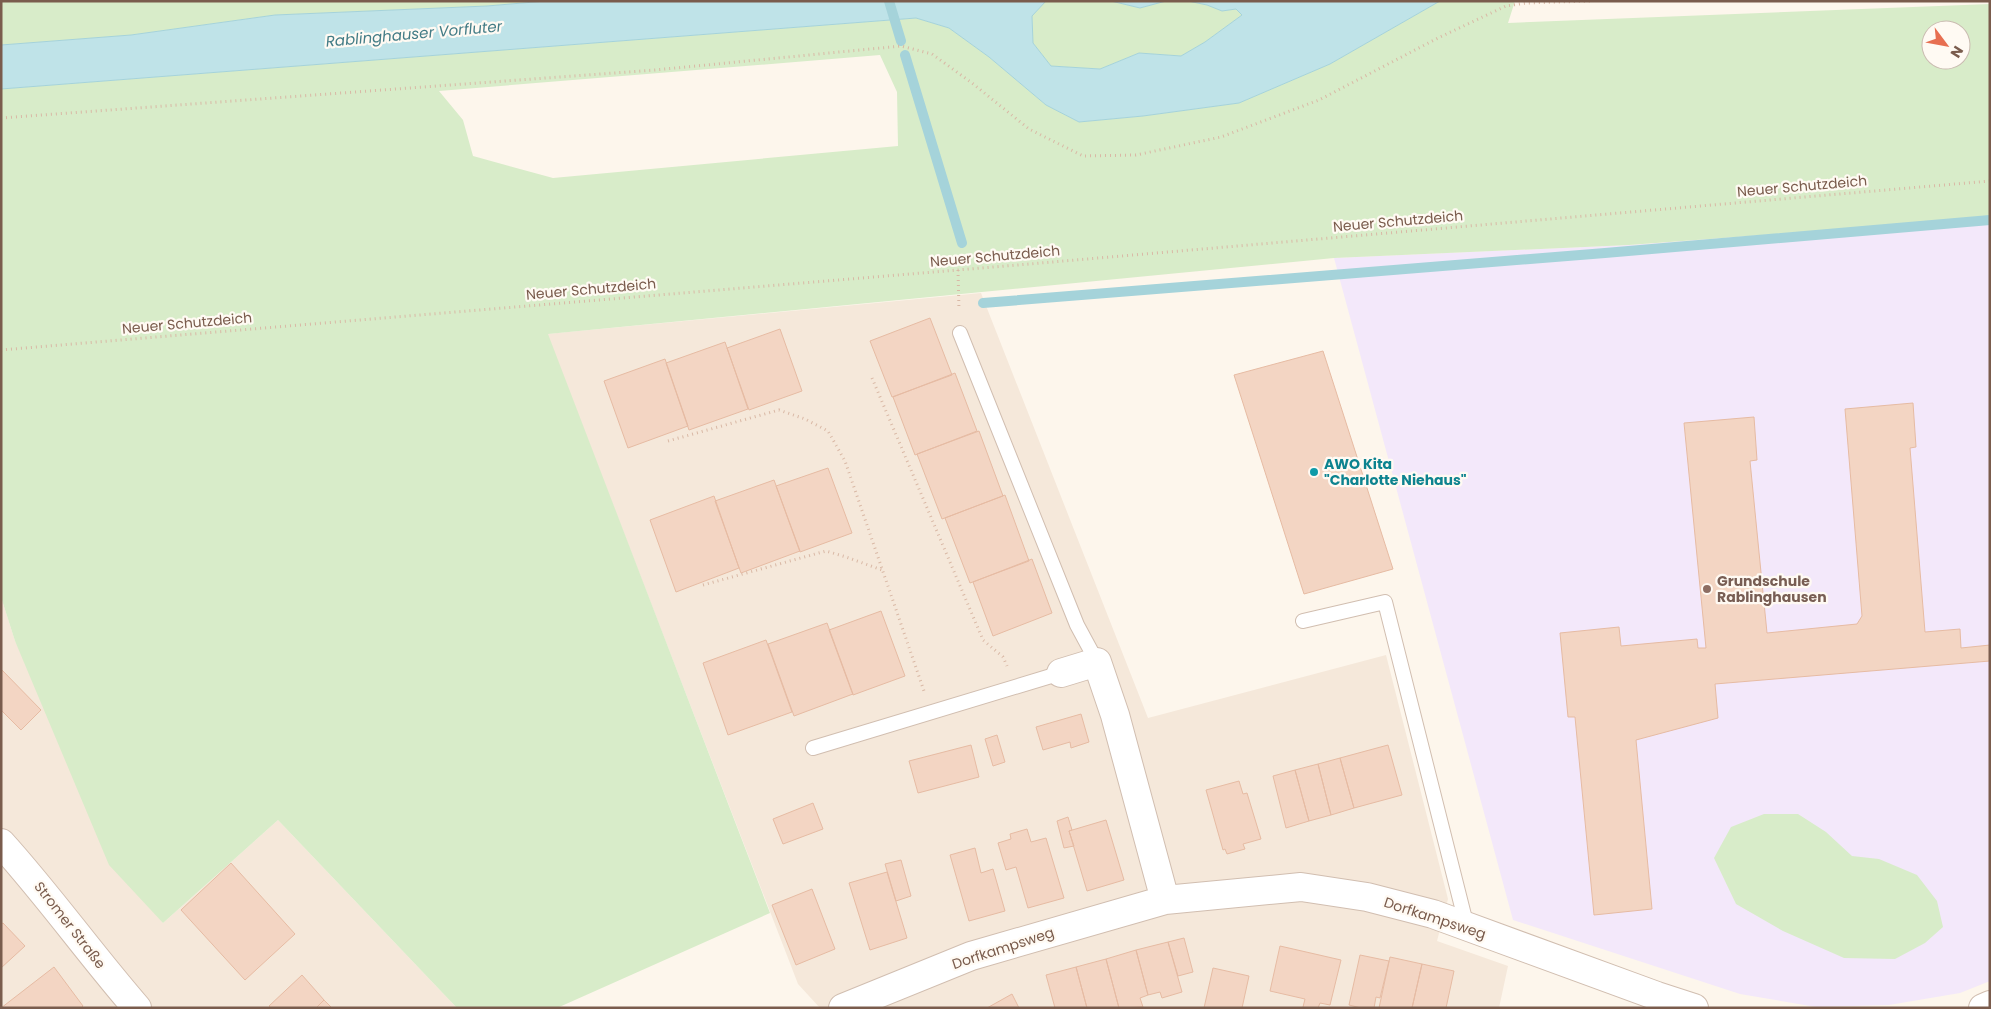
<svg xmlns="http://www.w3.org/2000/svg" width="1991" height="1009" viewBox="0 0 1991 1009" font-family="Poppins,sans-serif">
<style>
.residential{fill:#f5e8da}
.education{fill:#f3e8fa}
.green{fill:#d8ecc9;fill-rule:evenodd}
.water{fill:#bfe3e8;stroke:#a5d3da}
.lines{fill:none;stroke-linecap:round;stroke-linejoin:round}
.stream{stroke:#a5d3da;stroke-width:10}
.building{fill:#f3d5c3;stroke:#e6bba3}
.service-casing{stroke:#d1beb0;stroke-width:16}
.minor-casing{stroke:#d1beb0;stroke-width:30}
.path{stroke:#d9b8a5;stroke-width:3;stroke-dasharray:1 4;stroke-linecap:butt}
.service{stroke:#fff;stroke-width:14}
.minor{stroke:#fff;stroke-width:28}
.culture-dot{fill:#0f9aa8;stroke:#fffaf3;stroke-width:2}
.education-dot{fill:#8d6e63;stroke:#fffaf3;stroke-width:2}
.labels{text-anchor:middle;stroke-width:4.5;stroke-linejoin:round;paint-order:stroke}
.street-label{font-size:14px;fill:#7a5c4d;stroke:#fffaf3}
.culture-label{font-size:14px;font-weight:bold;fill:#0d838f;stroke:#fffaf3;text-anchor:start}
.education-label{font-size:14px;font-weight:bold;fill:#785e54;stroke:#fffaf3;text-anchor:start}
.water-label{font-size:15px;font-style:italic;fill:#437c86;stroke:#fffaf3}
</style>
<rect width="100%" height="100%" fill="#fdf6ec"/>
<path class="residential" d="M981 293 1148 718 1386 655 1448 899 1437 941 1508 966 1499 1008H820L798 984 547 334Z
M1 597 15 641 163 923 278 820 457 1008H1Z"/>
<path class="education" d="M1990 218V981L1960 993 1889 1005 1816 1007 1740 994 1513 920 1334 258 1629 245Z"/>
<path class="green" d="M1 1H546L487 6 275 15 131 35 1 45Z
M1046 1H1111L1140 8 1166 1H1188L1207 5 1222 11 1236 9 1242 15 1205 42 1181 56 1139 53 1100 69 1051 66 1033 43 1032 16Z
M1440 1H1515L1508 23 1990 4V218L1629 245 1334 258 548 334 770 913 557 1008H457L278 820 163 923 109 865 15 641 1 597V89L916 18 949 28 989 57 1046 105 1079 122 1143 116 1239 103 1330 64ZM1931 30H1961V60H1931ZM880 55 897 92 898 146 553 178 473 156 463 120 439 91Z
M1764 814H1798L1826 832 1852 856 1879 859 1917 875 1937 901 1943 927 1925 943 1895 959 1844 958 1783 931 1736 904 1714 858 1731 827Z"/>
<path class="water" d="M546 1H1046L1032 16 1033 43 1051 66 1100 69 1139 53 1181 56 1205 42 1242 15 1236 9 1222 11 1207 5 1188 1H1440L1330 64 1239 103 1143 116 1079 122 1046 105 989 57 949 28 916 18 1 89V45L131 35 275 15 487 6Z
M1111 1H1166L1140 8Z"/>
<g class="lines">
<path class="stream" d="M889 1 901 41
M905 55 962 243
M983 303 1605 253 1990 220"/>
</g>
<path class="building" d="M930 318 952 375 892 397 870 341Z
M780 329 802 391 749 410 727 348Z
M725 342 748 409 689 430 666 363Z
M1323 351 1393 569 1304 594 1234 375Z
M665 359 688 426 628 448 604 381Z
M955 373 977 431 915 455 893 397Z
M1913 403 1916 447 1910 448 1925 632 1960 629 1961 648 1990 645V661L1715 684 1718 718 1636 740 1652 909 1594 915 1575 717H1568L1560 633 1619 627 1621 646 1697 639 1698 648H1706L1684 423 1754 417 1757 460 1750 461 1767 633 1857 624 1862 616 1845 409Z
M979 431 1003 496 942 519 917 454Z
M828 468 852 533 800 552 776 486Z
M774 480 800 551 741 573 715 501Z
M1005 495 1029 561 970 583 945 518Z
M714 496 739 568 676 592 650 520Z
M1032 559 1052 613 993 636 973 582Z
M881 611 905 676 853 695 829 630Z
M827 623 853 694 794 716 768 644Z
M766 640 792 712 728 735 703 663Z
M1 669 41 710 21 730 1 710Z
M1081 714 1089 742 1071 748 1070 742 1043 750 1036 727Z
M997 735 1005 762 993 766 985 739Z
M971 745 979 777 918 793 909 761Z
M1388 745 1402 795 1354 808 1340 758Z
M1340 758 1354 808 1331 815 1318 764Z
M1318 764 1331 815 1309 821 1295 770Z
M1295 770 1309 821 1286 828 1273 776Z
M1239 781 1243 794 1247 793 1261 839 1243 844 1245 849 1227 854 1225 849 1223 850 1206 790Z
M813 803 823 829 783 844 773 819Z
M1068 817 1072 830 1069 831 1074 846 1064 848 1057 821Z
M1106 820 1124 880 1087 891 1069 831Z
M1027 829 1031 842 1046 838 1064 898 1028 908 1016 867 1006 870 998 843 1011 839 1010 834Z
M975 848 981 873 993 869 1005 911 969 921 950 855Z
M901 860 911 896 896 901 885 864Z
M231 863 295 934 245 980 181 910Z
M887 872 907 938 870 950 849 883Z
M812 889 835 949 796 965 772 905Z
M3 923 25 946 1 968V924Z
M1184 938 1193 972 1178 976 1168 942Z
M1168 942 1182 992 1162 998 1160 992 1148 995 1136 950Z
M1280 946 1341 960 1330 1005 1320 1003 1318 1008H1305L1303 1007 1305 999 1270 991Z
M1136 950 1148 995 1140 998 1143 1007 1119 1008 1106 959Z
M1360 955 1389 961 1380 998 1376 997 1374 1008H1361L1349 1005Z
M1390 957 1422 964 1412 1008H1379Z
M1106 959 1119 1008H1087L1076 967Z
M1422 964 1454 971 1446 1008H1412Z
M54 967 83 1006 81 1008H1Z
M1076 967 1087 1008H1055L1046 975Z
M1213 968 1249 976 1242 1008H1204Z
M302 975 324 1000 316 1008H271L269 1006Z
M1012 994 1019 1008H987Z
M324 1000 332 1008H316Z"/>
<g class="lines">
<g class="service-casing">
<path id="service" d="M960 333 1077 625 1097 662
M1303 621 1385 602 1467 927
M813 748 1061 673"/>
</g>
<g class="minor-casing">
<path id="minor" d="M1061 673 1097 662 1115 715 1165 900
M1 843C49 896 90 954 137 1008
M843 1008 971 956 1165 900 1301 887 1367 897 1433 914 1657 996 1694 1008
M1983 1008 1990 1005"/>
</g>
<path class="path" d="M1 118 655 70 901 46 932 54 972 83 1029 129 1083 156 1136 155 1221 137 1319 100 1438 38 1506 6 1526 3 1590 1
M958 270 959 310
M1 350 1029 264 1990 181
M872 378 983 640 1003 657 1007 666
M668 441 779 410 805 419 828 431 845 461 924 691
M703 585 826 551 846 557 882 570"/>
<use href="#service" class="service"/>
<use href="#minor" class="minor"/>
</g>
<circle class="culture-dot" cx="1314" cy="472" r="5"/>
<circle class="education-dot" cx="1707" cy="589" r="5"/>
<g class="labels">
<g class="street-label">
<text transform="translate(1802 186) rotate(-5)" y="5">Neuer Schutzdeich</text>
<text transform="translate(1398 221) rotate(-5)" y="5">Neuer Schutzdeich</text>
<text transform="translate(995 256) rotate(-5)" y="5">Neuer Schutzdeich</text>
<text transform="translate(591 289) rotate(-5)" y="5">Neuer Schutzdeich</text>
<text transform="translate(187 323) rotate(-5)" y="5">Neuer Schutzdeich</text>
<text transform="translate(1435 918) rotate(18)" y="5">Dorfkampsweg</text>
<text transform="translate(70 925) rotate(52)" y="5">Stromer Straße</text>
<text transform="translate(1003 948) rotate(-18)" y="5">Dorfkampsweg</text>
</g>
<g class="culture-label">
<text x="1324" y="469">AWO Kita<tspan x="1324" dy="16">"Charlotte Niehaus"</tspan></text>
</g>
<g class="education-label">
<text x="1717" y="586">Grundschule<tspan x="1717" dy="16">Rablinghausen</tspan></text>
</g>
<g class="water-label">
<text transform="translate(414 34) rotate(-5)" y="5">Rablinghauser Vorfluter</text>
</g>
</g>
<rect width="1991" height="1009" fill="none" stroke="#7a5c4d" stroke-width="5"/>
<g transform="translate(1946 45) rotate(122)"><circle r="24" fill="#fffaf3" stroke="#cabbb1"/>
<path d="M0-4L9 19L0 12L-9 19Z" fill="#e76f51"/>
<text y="-8" font-size="14" font-weight="bold" text-anchor="middle" fill="#7a5c4d">N</text>
</g>
</svg>
